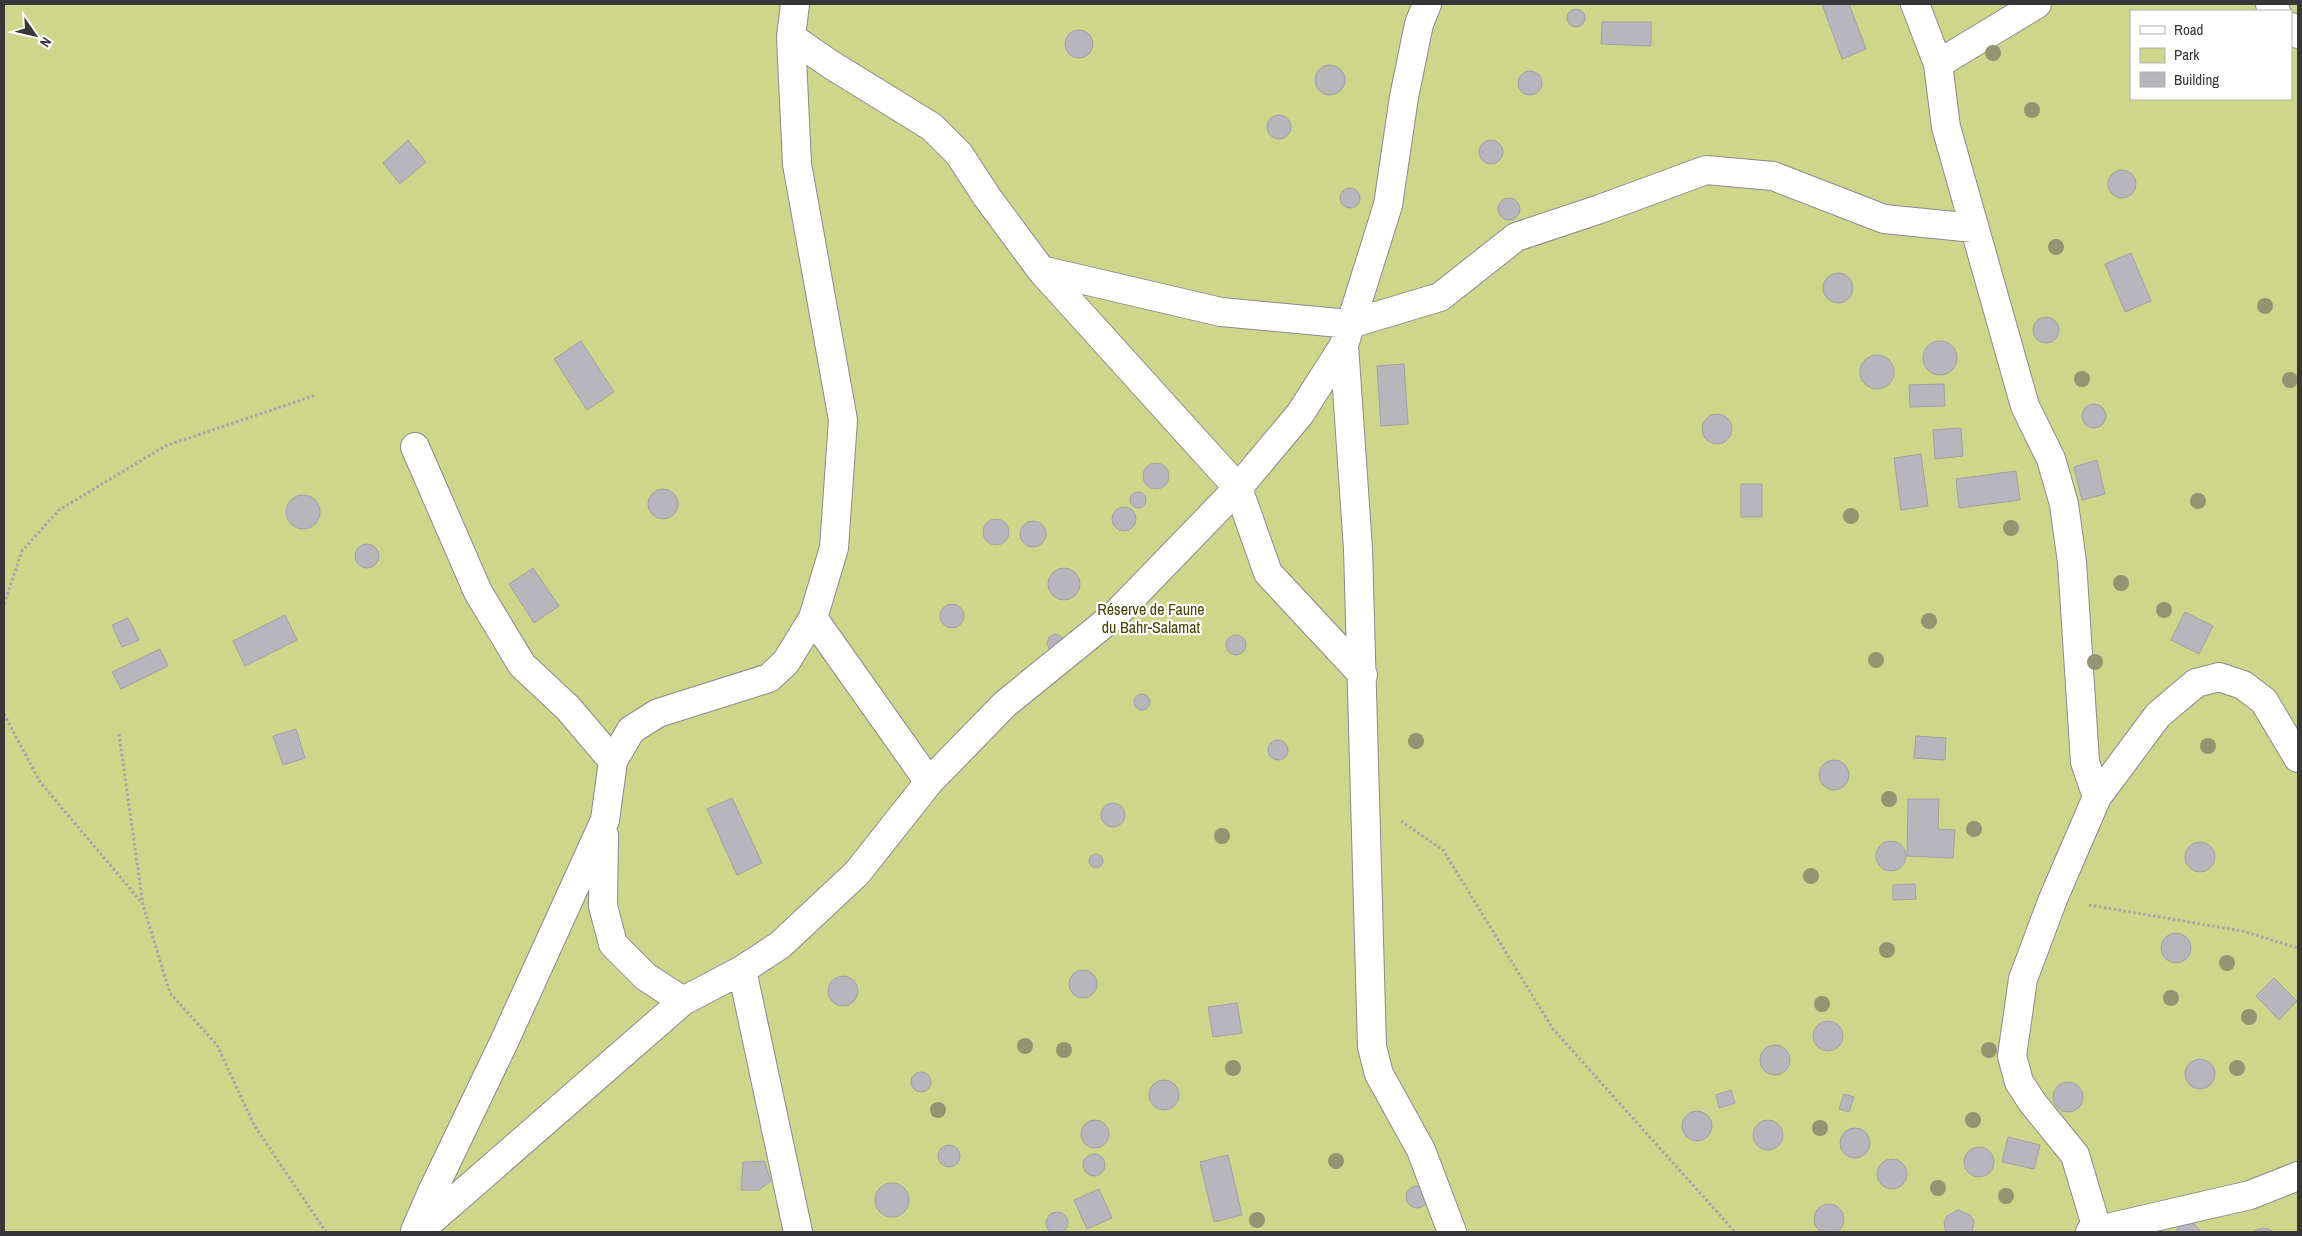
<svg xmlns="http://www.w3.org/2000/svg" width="2302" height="1236" viewBox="0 0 2302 1236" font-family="'Archivo Narrow',sans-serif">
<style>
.green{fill:#cdd689;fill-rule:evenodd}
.building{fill:#b7b6bd;stroke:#a1a0a7}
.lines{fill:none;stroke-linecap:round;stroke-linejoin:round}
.street-casing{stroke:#8b8a91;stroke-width:30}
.path{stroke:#a6a5ab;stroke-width:3;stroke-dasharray:2.5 2.5;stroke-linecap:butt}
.street{stroke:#fff;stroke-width:28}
.tree{fill:#939572}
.labels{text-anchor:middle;stroke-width:4.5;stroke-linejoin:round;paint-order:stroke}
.park-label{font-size:16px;fill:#434801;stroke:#fff}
</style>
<rect width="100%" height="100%" fill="#f4f3fb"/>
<path class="green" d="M4 4H2298V1232H4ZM2131 11H2291V99H2131Z"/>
<path class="building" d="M1822 4H1849L1866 49 1842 59Z
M1567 18a9 9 0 1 1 18 0a9 9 0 1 1-18 0Z
M1602 22H1651V46L1601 44Z
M1065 44a14 14 0 1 1 28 0a14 14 0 1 1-28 0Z
M1315 80a15 15 0 1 1 30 0a15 15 0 1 1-30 0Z
M1518 83a12 12 0 1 1 24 0a12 12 0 1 1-24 0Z
M1267 127a12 12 0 1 1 24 0a12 12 0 1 1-24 0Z
M408 140 426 162 400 184 383 163Z
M1479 152a12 12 0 1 1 24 0a12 12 0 1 1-24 0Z
M2108 184a14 14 0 1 1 28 0a14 14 0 1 1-28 0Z
M1340 198a10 10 0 1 1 20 0a10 10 0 1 1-20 0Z
M1498 209a11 11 0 1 1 22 0a11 11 0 1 1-22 0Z
M2131 253 2151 301 2125 312 2105 264Z
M1823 288a15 15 0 1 1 30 0a15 15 0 1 1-30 0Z
M2033 330a13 13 0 1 1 26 0a13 13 0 1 1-26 0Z
M581 341 614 392 587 410 554 359Z
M1923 358a17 17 0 1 1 34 0a17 17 0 1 1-34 0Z
M1860 372a17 17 0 1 1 34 0a17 17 0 1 1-34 0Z
M1404 364 1408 424 1381 426 1377 366Z
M1944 384 1945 406 1910 407 1909 385Z
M2082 416a12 12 0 1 1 24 0a12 12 0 1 1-24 0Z
M1702 429a15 15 0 1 1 30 0a15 15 0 1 1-30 0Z
M1961 428 1963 456 1935 459 1933 430Z
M1921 454 1928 506 1901 510 1894 458Z
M2097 460 2105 494 2082 500 2074 467Z
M1143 476a13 13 0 1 1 26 0a13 13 0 1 1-26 0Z
M2016 471 2020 500 1959 508 1956 479Z
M1741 484H1762V517H1741Z
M648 504a15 15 0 1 1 30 0a15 15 0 1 1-30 0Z
M1130 500a8 8 0 1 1 16 0a8 8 0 1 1-16 0Z
M286 512a17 17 0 1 1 34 0a17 17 0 1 1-34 0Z
M1112 519a12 12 0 1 1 24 0a12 12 0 1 1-24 0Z
M983 532a13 13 0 1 1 26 0a13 13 0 1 1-26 0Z
M1020 534a13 13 0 1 1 26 0a13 13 0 1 1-26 0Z
M355 556a12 12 0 1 1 24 0a12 12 0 1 1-24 0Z
M1048 584a16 16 0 1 1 32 0a16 16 0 1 1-32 0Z
M533 568 559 606 534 623 509 584Z
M940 616a12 12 0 1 1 24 0a12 12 0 1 1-24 0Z
M2185 612 2213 626 2199 654 2171 640Z
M285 615 297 640 245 666 233 641Z
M128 618 139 640 122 647 112 625Z
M1055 634 1061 636 1065 642 1050 650 1047 644 1049 637Z
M1226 645a10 10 0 1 1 20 0a10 10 0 1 1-20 0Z
M160 649 168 666 121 689 112 672Z
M1134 702a8 8 0 1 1 16 0a8 8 0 1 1-16 0Z
M296 729 305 758 283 765 273 736Z
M1916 736 1946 738 1945 760 1914 758Z
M1268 750a10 10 0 1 1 20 0a10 10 0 1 1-20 0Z
M1819 775a15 15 0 1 1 30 0a15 15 0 1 1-30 0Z
M732 798 762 863 737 875 707 809Z
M1908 799H1939L1938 829 1955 830 1953 858 1907 856Z
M1101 815a12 12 0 1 1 24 0a12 12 0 1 1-24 0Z
M1876 856a15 15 0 1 1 30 0a15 15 0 1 1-30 0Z
M2185 857a15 15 0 1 1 30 0a15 15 0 1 1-30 0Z
M1089 861a7 7 0 1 1 14 0a7 7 0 1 1-14 0Z
M1915 884 1916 899 1893 900V885Z
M2161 948a15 15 0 1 1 30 0a15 15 0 1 1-30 0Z
M1069 984a14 14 0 1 1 28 0a14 14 0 1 1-28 0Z
M828 991a15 15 0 1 1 30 0a15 15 0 1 1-30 0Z
M2274 978 2297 1001 2279 1020 2256 996Z
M1237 1003 1242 1033 1213 1037 1208 1007Z
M1813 1036a15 15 0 1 1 30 0a15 15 0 1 1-30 0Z
M1760 1060a15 15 0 1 1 30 0a15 15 0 1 1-30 0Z
M2185 1074a15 15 0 1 1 30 0a15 15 0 1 1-30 0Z
M911 1082a10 10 0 1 1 20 0a10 10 0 1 1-20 0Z
M1149 1095a15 15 0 1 1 30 0a15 15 0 1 1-30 0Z
M2053 1097a15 15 0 1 1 30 0a15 15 0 1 1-30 0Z
M1731 1090 1735 1103 1719 1108 1716 1095Z
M1844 1094 1854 1097 1849 1112 1839 1109Z
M1682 1126a15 15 0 1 1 30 0a15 15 0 1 1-30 0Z
M1753 1135a15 15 0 1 1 30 0a15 15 0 1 1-30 0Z
M1081 1134a14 14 0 1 1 28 0a14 14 0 1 1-28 0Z
M1840 1143a15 15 0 1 1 30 0a15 15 0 1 1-30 0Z
M2008 1137 2040 1145 2034 1169 2002 1162Z
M938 1156a11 11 0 1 1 22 0a11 11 0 1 1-22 0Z
M1964 1162a15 15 0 1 1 30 0a15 15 0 1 1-30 0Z
M1083 1165a11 11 0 1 1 22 0a11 11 0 1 1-22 0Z
M1228 1155 1242 1215 1214 1222 1200 1162Z
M1877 1174a15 15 0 1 1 30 0a15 15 0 1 1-30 0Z
M764 1161 771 1181 759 1190H741L743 1162Z
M875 1200a17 17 0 1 1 34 0a17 17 0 1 1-34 0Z
M1406 1197a11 11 0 1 1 22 0a11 11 0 1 1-22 0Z
M1099 1189 1112 1218 1087 1229 1074 1200Z
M1814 1219a15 15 0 1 1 30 0a15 15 0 1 1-30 0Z
M1958 1210 1970 1215 1974 1221 1972 1232H1946L1944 1223 1947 1216Z
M1046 1223a11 11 0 1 1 22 0a11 11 0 1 1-22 0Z
M2187 1223 2194 1224 2201 1232H2175L2181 1224Z
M2262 1228 2269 1229 2273 1232H2252Z"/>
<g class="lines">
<g class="street-casing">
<path id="street" d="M1915 4 1938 64 1946 127 2025 406 2051 459 2064 504 2072 562 2085 762 2097 797
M2270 4 2276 11
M2291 27 2298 34
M791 37 830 64 932 127 959 154 987 197 1041 270 1238 488 1268 573 1363 675
M1938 64 2037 4
M1041 270 1221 312 1350 324 1440 297 1516 237 1600 209 1706 170 1773 176 1884 219 1974 228
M1344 345 1358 549 1372 1047 1379 1074 1421 1150 1452 1232
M813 618 929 782
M613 761 631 730 658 713 769 678 786 662 813 618 834 548 843 420 797 164 791 37 795 4
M604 835 603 906 613 944 646 977 683 1001
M742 970 798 1232
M415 1231 432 1192 504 1042 605 820 613 761 568 708 522 665 478 592 415 447
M418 1232 683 1001 742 970 780 945 857 873 929 782 1005 704 1116 614 1238 488 1300 414 1344 345 1388 205 1404 97 1419 24 1427 4
M2090 1232 2250 1195 2298 1176
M2098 1232 2075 1155 2032 1102 2019 1082 2012 1056 2023 979 2053 899 2097 797 2158 715 2196 683 2219 677 2243 685 2264 701 2298 758"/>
</g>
<path class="path" d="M4 604 22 551 59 510 165 446 316 395
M4 714 40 782 143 904
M119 734 143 905 170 993 217 1045 254 1125 326 1232
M1401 821 1443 850 1553 1029 1735 1232
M2089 905 2242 931 2298 948"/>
<use href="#street" class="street"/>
</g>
<g class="tree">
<circle cx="1993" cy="53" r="8"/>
<circle cx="2032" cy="110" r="8"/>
<circle cx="2056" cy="247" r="8"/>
<circle cx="2265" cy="306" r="8"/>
<circle cx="2082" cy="379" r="8"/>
<circle cx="2290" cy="380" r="8"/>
<circle cx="2198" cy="501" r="8"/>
<circle cx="1851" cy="516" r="8"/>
<circle cx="2011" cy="528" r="8"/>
<circle cx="2121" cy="583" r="8"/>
<circle cx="2164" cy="610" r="8"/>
<circle cx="1929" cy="621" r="8"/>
<circle cx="1876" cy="660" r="8"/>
<circle cx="2095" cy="662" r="8"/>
<circle cx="1416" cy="741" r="8"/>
<circle cx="2208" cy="746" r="8"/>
<circle cx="1889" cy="799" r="8"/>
<circle cx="1974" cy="829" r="8"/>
<circle cx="1222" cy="836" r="8"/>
<circle cx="1811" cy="876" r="8"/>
<circle cx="1887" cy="950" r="8"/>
<circle cx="2227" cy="963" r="8"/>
<circle cx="2171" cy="998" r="8"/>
<circle cx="1822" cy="1004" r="8"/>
<circle cx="2249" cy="1017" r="8"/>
<circle cx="1025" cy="1046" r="8"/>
<circle cx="1064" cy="1050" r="8"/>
<circle cx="1989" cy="1050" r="8"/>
<circle cx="1233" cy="1068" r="8"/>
<circle cx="2237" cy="1068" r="8"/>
<circle cx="938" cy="1110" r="8"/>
<circle cx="1973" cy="1120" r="8"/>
<circle cx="1820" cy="1128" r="8"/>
<circle cx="1336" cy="1161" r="8"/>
<circle cx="1938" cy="1188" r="8"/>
<circle cx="2006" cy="1196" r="8"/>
<circle cx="1257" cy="1220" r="8"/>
</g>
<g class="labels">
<g class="park-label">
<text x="1151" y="615">Réserve de Faune<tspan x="1151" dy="18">du Bahr-Salamat</tspan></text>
</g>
</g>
<rect width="2302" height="1236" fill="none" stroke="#37373a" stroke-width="10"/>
<rect x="2130" y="10" width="162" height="90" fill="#ffffff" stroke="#afafb0"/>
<rect x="2140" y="26" width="25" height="8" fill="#ffffff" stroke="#afafb0"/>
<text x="2174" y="35" font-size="15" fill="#37373a">Road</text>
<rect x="2140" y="48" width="25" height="15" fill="#cdd689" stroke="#afafb0"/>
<text x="2174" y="60" font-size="15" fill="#37373a">Park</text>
<rect x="2140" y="72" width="25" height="15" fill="#b7b6bd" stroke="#afafb0"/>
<text x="2174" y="85" font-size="15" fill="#37373a">Building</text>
<g transform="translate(35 35) rotate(124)" stroke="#ffffff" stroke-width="4" paint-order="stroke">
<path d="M0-4L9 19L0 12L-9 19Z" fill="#37373a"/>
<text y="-8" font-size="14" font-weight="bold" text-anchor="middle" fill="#37373a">N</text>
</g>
</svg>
